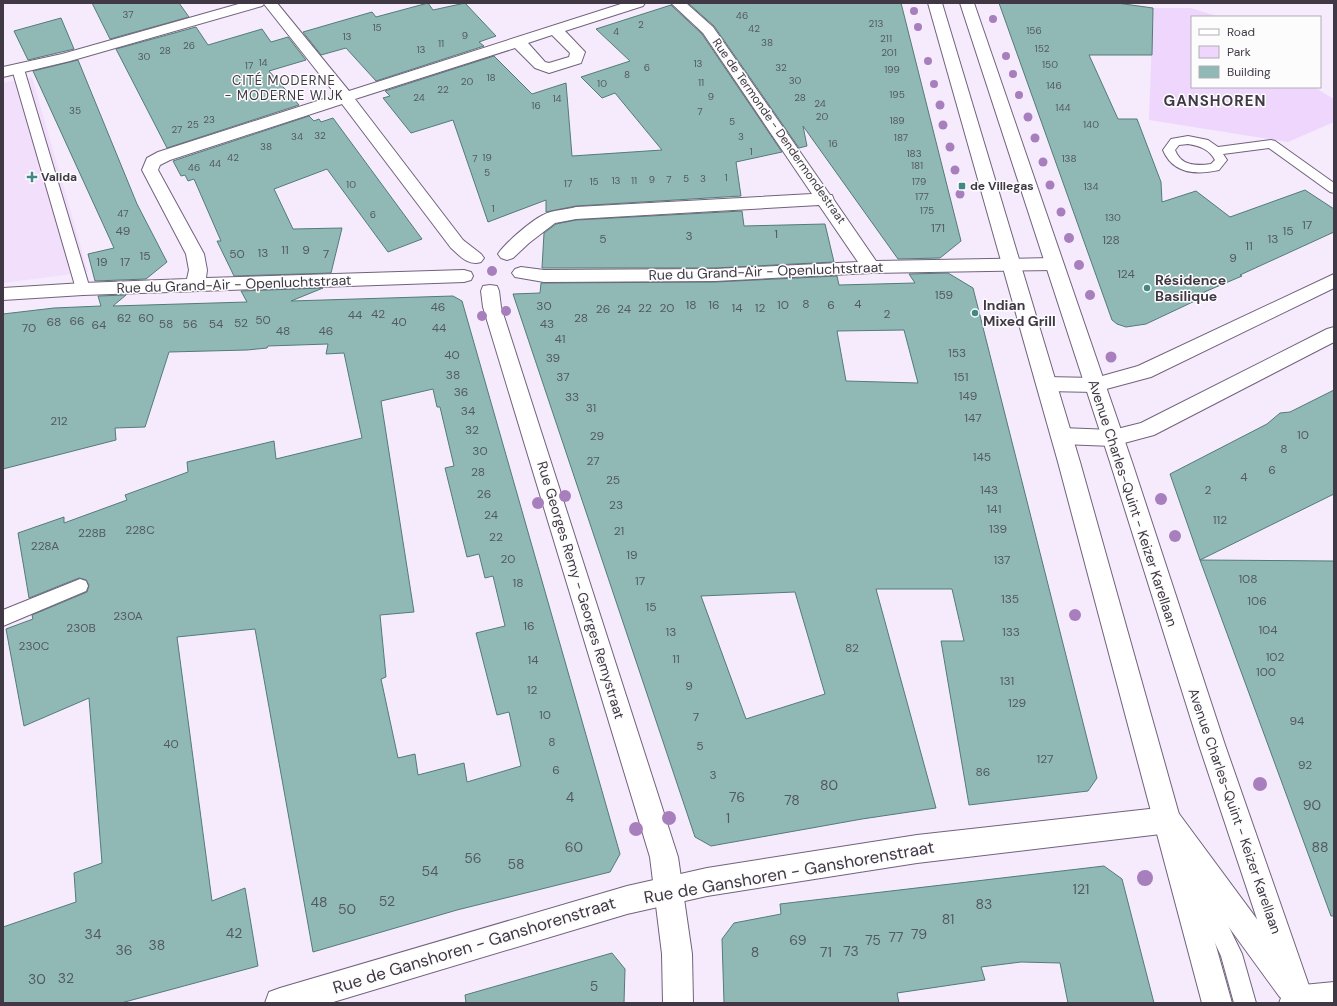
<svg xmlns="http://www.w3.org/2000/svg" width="1337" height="1006" viewBox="0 0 1337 1006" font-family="'DM Sans',sans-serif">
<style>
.built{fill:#f1dffc}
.green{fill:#eed6fd}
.building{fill:#90b9b6;stroke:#537b78;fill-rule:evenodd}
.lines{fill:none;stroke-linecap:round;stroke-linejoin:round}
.service-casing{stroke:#72627c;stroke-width:2}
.minor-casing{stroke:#72627c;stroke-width:2}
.tertiary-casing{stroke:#72627c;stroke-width:2}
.primary-casing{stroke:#72627c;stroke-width:2}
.service{fill:#fff;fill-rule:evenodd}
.minor{fill:#fff;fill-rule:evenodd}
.tertiary{fill:#fff;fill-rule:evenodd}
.primary{fill:#fff;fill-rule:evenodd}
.tree{fill:#a77fbd}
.poi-dot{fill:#428985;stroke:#fcfcfc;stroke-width:1.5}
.labels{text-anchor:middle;stroke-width:3;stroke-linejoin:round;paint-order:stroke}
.far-number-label{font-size:10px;fill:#545961}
.far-street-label{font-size:12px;fill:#403945;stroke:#fcfcfc}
.far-poi-label{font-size:12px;font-weight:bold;fill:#403945;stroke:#fcfcfc;text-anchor:start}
.number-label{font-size:12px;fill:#545961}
.far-neighbourhood-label{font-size:13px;letter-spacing:1px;fill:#403945;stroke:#fcfcfc}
.street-label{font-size:14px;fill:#403945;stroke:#fcfcfc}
.poi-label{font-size:14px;font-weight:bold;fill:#403945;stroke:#fcfcfc;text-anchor:start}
.near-number-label{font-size:14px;fill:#545961}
.far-district-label{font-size:15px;font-weight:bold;letter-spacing:1px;fill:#403945;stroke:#fcfcfc}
.near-street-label{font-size:17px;fill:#403945;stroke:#fcfcfc}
</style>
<rect width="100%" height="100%" fill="#f5ebfd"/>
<path class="built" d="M32 77 88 272 3 283V83Z"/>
<path class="green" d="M1153 8H1191L1219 17H1192V87H1314L1334 99V122L1288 142 1149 120Z"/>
<path class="building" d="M92 3H179L189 17 110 39Z
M428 3 433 10 465 3 496 36 479 42 484 46 376 81 346 48 321 55 303 32 372 12 376 17Z
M688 3H901L961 241 940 258 898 259 803 126 807 146 799 148 714 26Z
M999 3H1117L1153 8 1152 55H1089L1118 119H1137L1161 182 1162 202 1196 191 1230 217 1305 190 1334 209V232L1240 275 1242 276 1195 296 1199 299 1146 324 1126 327 1117 324 1112 320Z
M671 5 702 34 782 152 736 162 741 196 576 206 546 212V200L488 222 453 120 411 133 383 98 390 96 385 91 494 56 532 94 566 83 572 156 662 150 615 93 602 98 581 77 630 61 596 29Z
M61 18 74 49 28 60 14 31Z
M196 27 208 45 262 29 271 42 288 37 306 60 269 71 299 105 167 148 116 49Z
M78 60 137 204 167 262 146 279 95 281 88 254 114 248 33 71Z
M309 116 314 121 319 119 321 122 333 118 422 239 388 252 327 169 274 189 293 229 342 228 331 273 234 276 217 241H221L194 179 188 181 185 175 181 176 173 161Z
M742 211 744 226 825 224 834 262 715 268H542L544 233 556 224 576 220Z
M948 273 973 288 1097 778 1088 791 969 805 941 641H964L952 589H876L936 808 862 819 711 846 695 837 513 294 540 293 541 283 715 282 837 276 839 285 915 283 909 274ZM904 330 918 383 846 381 837 331ZM795 592 825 694 746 719 701 596Z
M323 288 291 301 453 296 462 301 620 854 610 872 457 910 313 952 255 629 177 637 212 901 245 888 258 966 121 1003H3V927L76 902 74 873 102 863 89 698 24 726 6 629 33 619 32 615 87 592 89 585 86 580 79 578 29 598 18 533 64 517V523L127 500 125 495 188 472 187 462 274 441 276 459 362 438 344 353 326 354 328 344 268 346 267 348 247 350 169 352 145 427 115 428 116 440 3 469V314L54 308 101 306 98 296 126 295 113 306 247 302 241 291ZM433 389 437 407H440L454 466 445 468 467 557 479 554 485 578 493 576 505 626 476 633 497 715 509 712 521 766 467 782 464 763 418 775 415 754 398 758 381 679 386 677 380 615 414 612 381 401Z
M1334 390V494L1200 560 1170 474 1267 424 1280 413 1290 412Z
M1200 560 1334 561V916H1331Z
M1104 866 1122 879 1154 1003H1068L1060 963 1021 962 981 967 985 980 897 993 899 1003H724L722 939 734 923 781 914 780 904Z
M612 953 625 969 624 1003H466L465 995Z"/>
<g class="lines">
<g class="service-casing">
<path id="service" d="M18 66 24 69 90 289 88 292 83 294 78 292 76 289 12 69Z
M1188 136 1208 140 1218 147 1271 140 1275 141 1334 183V193L1330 192 1269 148 1223 154 1227 160 1219 170C1197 175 1173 174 1163 150L1171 139ZM1188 144C1200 146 1209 149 1215 160L1211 164C1196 166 1181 166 1175 150L1179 145Z
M80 579 86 581 88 586 86 591 3 626V610Z
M1191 860 1198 863 1242 954 1256 1003H1234L1221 956 1181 870 1184 863Z"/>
</g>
<g class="minor-casing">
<path id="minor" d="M242 3H277L349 91 624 3H645L643 6 565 31 585 52 581 63 549 73 535 68 515 48 355 99 463 240 481 254 484 258 481 262C468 266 460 256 451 248L342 104 170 160 160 165 158 170 204 254 207 270 206 278 464 270 471 272 473 276 471 280 464 282 83 295 3 300V288L83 283 187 279 189 270 186 254 142 170 147 158 158 152 336 95 264 4 262 6 70 61 3 77V67L62 54ZM552 35 570 53 569 57 549 63 545 62 528 43Z
M671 3H686L713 27 830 195H832L834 200 876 261 1054 258 1060 260 1063 264 1060 268 1054 270 871 273 715 281 544 282 515 277 512 273 515 269 521 267 544 270 715 269 858 262 819 205 576 219 555 223 529 243 513 258 507 260 501 258 498 254C505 243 531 221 543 215 552 210 566 210 576 207L812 194 703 33Z
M1334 274V288L1151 377 1095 392 1046 391 1039 389 1036 384 1039 379 1046 377 1095 378 1138 366Z
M490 285 497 286 499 291 501 307 678 857 692 954 693 1003H663L662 954 650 857 483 307 481 291 483 286Z
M1334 327V342L1154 435 1113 446 1061 444 1054 442 1051 436 1054 430 1061 428 1113 430 1141 423 1327 329Z"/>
</g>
<g class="tertiary-casing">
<path id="tertiary" d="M1167 807 1177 811 1299 976 1303 985 1334 982V1003H1279L1281 998 1279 996 1161 834 917 863 707 896 627 914 330 1003H265L269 992 280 988 627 886 707 868 917 835Z"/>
</g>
<g class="primary-casing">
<path id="primary" d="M928 3H942L1080 462 1232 1003H1202L1058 462Z
M960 3H974L1132 462 1225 745 1315 1003H1285L1199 745 1110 462Z"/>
</g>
<use href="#service" class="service"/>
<use href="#minor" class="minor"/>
<use href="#tertiary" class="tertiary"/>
<use href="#primary" class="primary"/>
</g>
<g class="tree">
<circle cx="914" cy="11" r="4"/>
<circle cx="993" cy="19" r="4"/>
<circle cx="918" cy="27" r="4"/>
<circle cx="1006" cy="56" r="4"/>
<circle cx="928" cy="61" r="4"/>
<circle cx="1013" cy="74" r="4"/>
<circle cx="934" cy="84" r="4"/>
<circle cx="1019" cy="95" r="4"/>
<circle cx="940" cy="105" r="4.5"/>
<circle cx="1028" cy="117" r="4.5"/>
<circle cx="943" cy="125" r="4.5"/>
<circle cx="1035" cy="138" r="4.5"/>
<circle cx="950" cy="147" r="4.5"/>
<circle cx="1043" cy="162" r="4.5"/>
<circle cx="955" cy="170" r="4.5"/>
<circle cx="1050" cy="185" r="4.5"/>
<circle cx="960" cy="194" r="4.5"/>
<circle cx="1061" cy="212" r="4.5"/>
<circle cx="1069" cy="238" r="5"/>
<circle cx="1079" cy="265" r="5"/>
<circle cx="492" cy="271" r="5"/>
<circle cx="1090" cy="295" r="5"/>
<circle cx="506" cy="311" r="5"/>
<circle cx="482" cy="316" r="5"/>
<circle cx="1111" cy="357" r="5.5"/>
<circle cx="565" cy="496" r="6"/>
<circle cx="1161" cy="499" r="6"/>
<circle cx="538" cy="503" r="6"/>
<circle cx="1175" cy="536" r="6"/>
<circle cx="1075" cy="615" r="6"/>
<circle cx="1260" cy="784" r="7"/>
<circle cx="669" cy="818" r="7"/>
<circle cx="636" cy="829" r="7"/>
<circle cx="1145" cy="878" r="8"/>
</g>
<g class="poi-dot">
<path d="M30 171h4v4h4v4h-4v4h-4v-4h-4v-4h4z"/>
<rect x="958" y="182" width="8" height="8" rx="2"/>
<circle cx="1147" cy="288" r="4"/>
<circle cx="975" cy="313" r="4"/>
</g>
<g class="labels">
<g class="far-number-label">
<text x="128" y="18">37</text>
<text x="742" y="19">46</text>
<text x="876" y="27">213</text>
<text x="641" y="28">2</text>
<text x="377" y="31">15</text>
<text x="754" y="32">42</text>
<text x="1034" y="34">156</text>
<text x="616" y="35">4</text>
<text x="465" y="39">9</text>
<text x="347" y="40">13</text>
<text x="886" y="42">211</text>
<text x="767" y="46">38</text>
<text x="441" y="47">11</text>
<text x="189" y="49">26</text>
<text x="1042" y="52">152</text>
<text x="421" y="53">13</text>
<text x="165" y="54">28</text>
<text x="889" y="56">201</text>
<text x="144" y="60">30</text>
<text x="263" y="66">14</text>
<text x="698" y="67">13</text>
<text x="1050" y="68">150</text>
<text x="249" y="69">17</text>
<text x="647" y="71">6</text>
<text x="781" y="71">32</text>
<text x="892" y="73">199</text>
<text x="627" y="78">8</text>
<text x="491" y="81">18</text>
<text x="795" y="84">30</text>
<text x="467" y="85">20</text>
<text x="701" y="86">11</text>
<text x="602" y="87">10</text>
<text x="1054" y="89">146</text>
<text x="443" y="93">22</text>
<text x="897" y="98">195</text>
<text x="711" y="100">9</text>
<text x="419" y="101">24</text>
<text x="800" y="101">28</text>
<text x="557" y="102">14</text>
<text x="820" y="107">24</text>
<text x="536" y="109">16</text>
<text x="1063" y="111">144</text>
<text x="75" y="114">35</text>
<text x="700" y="115">7</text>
<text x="822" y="120">20</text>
<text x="209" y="123">23</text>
<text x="897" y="124">189</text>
<text x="732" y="125">5</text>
<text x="193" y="128">25</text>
<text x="1091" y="128">140</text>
<text x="177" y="133">27</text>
<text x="320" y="139">32</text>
<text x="297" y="140">34</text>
<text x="741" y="140">3</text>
<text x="901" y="141">187</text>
<text x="833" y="147">16</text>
<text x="266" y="150">38</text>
<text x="751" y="155">1</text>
<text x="914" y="157">183</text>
<text x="233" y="161">42</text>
<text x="487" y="161">19</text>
<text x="475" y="162">7</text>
<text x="1069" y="162">138</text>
<text x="215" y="167">44</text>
<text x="917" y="169">181</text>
<text x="194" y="171">46</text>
<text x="487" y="176">5</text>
<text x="726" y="181">1</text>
<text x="686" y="182">5</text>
<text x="703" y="182">3</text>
<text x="652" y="183">9</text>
<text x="669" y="183">7</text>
<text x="616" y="184">13</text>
<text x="634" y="184">11</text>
<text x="594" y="185">15</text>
<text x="919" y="185">179</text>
<text x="568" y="187">17</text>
<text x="351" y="188">10</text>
<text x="1091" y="190">134</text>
<text x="922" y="200">177</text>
<text x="493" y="212">1</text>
<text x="927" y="214">175</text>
<text x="123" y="217">47</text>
<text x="373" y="218">6</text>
<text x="1113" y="221">130</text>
</g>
<g class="far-street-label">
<text transform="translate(779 131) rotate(55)" y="4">Rue de Termonde - Dendermondestraat</text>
</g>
<g class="far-poi-label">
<text x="41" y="181">Valida</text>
<text x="970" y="190">de Villegas</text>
</g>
<g class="number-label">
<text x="1307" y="229">17</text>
<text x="938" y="232">171</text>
<text x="123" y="235">49</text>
<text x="1288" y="235">15</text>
<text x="776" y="238">1</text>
<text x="689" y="240">3</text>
<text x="603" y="243">5</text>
<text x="1273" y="243">13</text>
<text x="1111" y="244">128</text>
<text x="1249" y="250">11</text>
<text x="285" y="254">11</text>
<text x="306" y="254">9</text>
<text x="263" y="257">13</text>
<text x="237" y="258">50</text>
<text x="326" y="258">7</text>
<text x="145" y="260">15</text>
<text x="1233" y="262">9</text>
<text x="102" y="266">19</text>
<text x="125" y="266">17</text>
<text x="1126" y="278">124</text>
<text x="944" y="299">159</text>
<text x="806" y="308">8</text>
<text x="858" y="308">4</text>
<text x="691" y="309">18</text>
<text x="714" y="309">16</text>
<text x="783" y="309">10</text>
<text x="831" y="309">6</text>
<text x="544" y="310">30</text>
<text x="438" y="311">46</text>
<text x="645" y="312">22</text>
<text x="667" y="312">20</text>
<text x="737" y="312">14</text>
<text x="760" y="312">12</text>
<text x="603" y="313">26</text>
<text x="624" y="313">24</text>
<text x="378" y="318">42</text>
<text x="887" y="318">2</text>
<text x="355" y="319">44</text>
<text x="124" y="322">62</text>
<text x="146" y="322">60</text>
<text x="581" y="322">28</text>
<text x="263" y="324">50</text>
<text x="77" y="325">66</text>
<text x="54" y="326">68</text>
<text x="399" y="326">40</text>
<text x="241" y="327">52</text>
<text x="166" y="328">58</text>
<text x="190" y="328">56</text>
<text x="216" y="328">54</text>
<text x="547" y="328">43</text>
<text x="99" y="329">64</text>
<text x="29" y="332">70</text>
<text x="439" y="332">44</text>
<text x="283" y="335">48</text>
<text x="326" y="335">46</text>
<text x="560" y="343">41</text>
<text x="957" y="357">153</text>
<text x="452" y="359">40</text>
<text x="553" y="362">39</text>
<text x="453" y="379">38</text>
<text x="563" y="381">37</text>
<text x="961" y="381">151</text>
<text x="461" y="396">36</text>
<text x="968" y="400">149</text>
<text x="572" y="401">33</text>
<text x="591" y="412">31</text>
<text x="468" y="415">34</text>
<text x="973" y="422">147</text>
<text x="59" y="425">212</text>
<text x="472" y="434">32</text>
<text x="1303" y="439">10</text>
<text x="597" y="440">29</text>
<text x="1284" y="453">8</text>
<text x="480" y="455">30</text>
<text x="982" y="461">145</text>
<text x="593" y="465">27</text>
<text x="1272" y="474">6</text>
<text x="478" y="476">28</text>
<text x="1244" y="481">4</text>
<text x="613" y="484">25</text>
<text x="989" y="494">143</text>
<text x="1208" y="494">2</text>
<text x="484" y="498">26</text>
<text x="616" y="509">23</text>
<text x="994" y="513">141</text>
<text x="491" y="519">24</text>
<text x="1220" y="524">112</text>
<text x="998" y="533">139</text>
<text x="140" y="534">228C</text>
<text x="619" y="535">21</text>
<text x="92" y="537">228B</text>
<text x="496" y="541">22</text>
<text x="45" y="550">228A</text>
<text x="632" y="559">19</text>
<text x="508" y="563">20</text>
<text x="1002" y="564">137</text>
<text x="1248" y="583">108</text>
<text x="640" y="585">17</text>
<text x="518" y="587">18</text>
<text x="1010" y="603">135</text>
<text x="1257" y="605">106</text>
<text x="651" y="611">15</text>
<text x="128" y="620">230A</text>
<text x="529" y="630">16</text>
<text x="81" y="632">230B</text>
<text x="1268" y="634">104</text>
<text x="671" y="636">13</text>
<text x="1011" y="636">133</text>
<text x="34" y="650">230C</text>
<text x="852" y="652">82</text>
<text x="1275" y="661">102</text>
<text x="676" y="663">11</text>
<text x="533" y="664">14</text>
<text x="1266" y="676">100</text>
<text x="1007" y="685">131</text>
<text x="689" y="690">9</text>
<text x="532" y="694">12</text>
<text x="1017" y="707">129</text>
<text x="545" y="719">10</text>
<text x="696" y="721">7</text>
<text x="1297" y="725">94</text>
<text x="552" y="746">8</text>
<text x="171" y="748">40</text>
<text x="700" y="750">5</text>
<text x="1045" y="763">127</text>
<text x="1305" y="769">92</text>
<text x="556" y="774">6</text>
<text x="983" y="776">86</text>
<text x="713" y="779">3</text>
</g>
<g class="far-neighbourhood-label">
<text x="284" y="85">CITÉ MODERNE<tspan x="284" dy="15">- MODERNE WIJK</tspan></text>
</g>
<g class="street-label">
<text transform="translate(766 271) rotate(-2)" y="5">Rue du Grand-Air - Openluchtstraat</text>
<text transform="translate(234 284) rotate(-2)" y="5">Rue du Grand-Air - Openluchtstraat</text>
<text transform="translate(1133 503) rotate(72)" y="5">Avenue Charles-Quint - Keizer Karellaan</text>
<text transform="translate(581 590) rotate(73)" y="5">Rue Georges Remy - Georges Remystraat</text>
<text transform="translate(1235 811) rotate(71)" y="5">Avenue Charles-Quint - Keizer Karellaan</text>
</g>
<g class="poi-label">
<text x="1155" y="285">Résidence<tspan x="1155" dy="16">Basilique</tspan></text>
<text x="983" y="310">Indian<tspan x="983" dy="16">Mixed Grill</tspan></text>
</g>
<g class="near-number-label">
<text x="829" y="790">80</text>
<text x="570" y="802">4</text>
<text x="737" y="802">76</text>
<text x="792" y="805">78</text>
<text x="1312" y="810">90</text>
<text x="728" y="823">1</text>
<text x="574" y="852">60</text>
<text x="1320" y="852">88</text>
<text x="473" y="863">56</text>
<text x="516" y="869">58</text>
<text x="430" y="876">54</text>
<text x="1081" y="894">121</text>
<text x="387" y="906">52</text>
<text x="319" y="907">48</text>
<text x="984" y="909">83</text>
<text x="347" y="914">50</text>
<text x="948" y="924">81</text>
<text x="234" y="938">42</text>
<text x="93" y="939">34</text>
<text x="919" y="939">79</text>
<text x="896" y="942">77</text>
<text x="798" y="945">69</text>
<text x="873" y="945">75</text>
<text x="157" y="950">38</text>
<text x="124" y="955">36</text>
<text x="851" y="956">73</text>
<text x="755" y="957">8</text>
<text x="826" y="957">71</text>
<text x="66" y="983">32</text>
<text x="37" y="984">30</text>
<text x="594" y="991">5</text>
</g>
<g class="far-district-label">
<text x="1215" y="106">GANSHOREN</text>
</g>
<g class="near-street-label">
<text transform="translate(789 872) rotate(-10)" y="6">Rue de Ganshoren - Ganshorenstraat</text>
<text transform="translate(474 945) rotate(-17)" y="6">Rue de Ganshoren - Ganshorenstraat</text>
</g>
</g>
<rect width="1337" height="1006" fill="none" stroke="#403945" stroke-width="8"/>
<rect x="1191" y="16" width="130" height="72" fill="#fcfcfc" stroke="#b1aeb3"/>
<rect x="1199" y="29" width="20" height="6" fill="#ffffff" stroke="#b1aeb3"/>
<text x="1227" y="36" font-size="12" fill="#403945">Road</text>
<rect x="1199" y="46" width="20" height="12" fill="#eed6fd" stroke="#b1aeb3"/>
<text x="1227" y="56" font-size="12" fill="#403945">Park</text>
<rect x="1199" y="66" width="20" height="12" fill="#90b9b6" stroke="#b1aeb3"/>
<text x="1227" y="76" font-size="12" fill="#403945">Building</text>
</svg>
